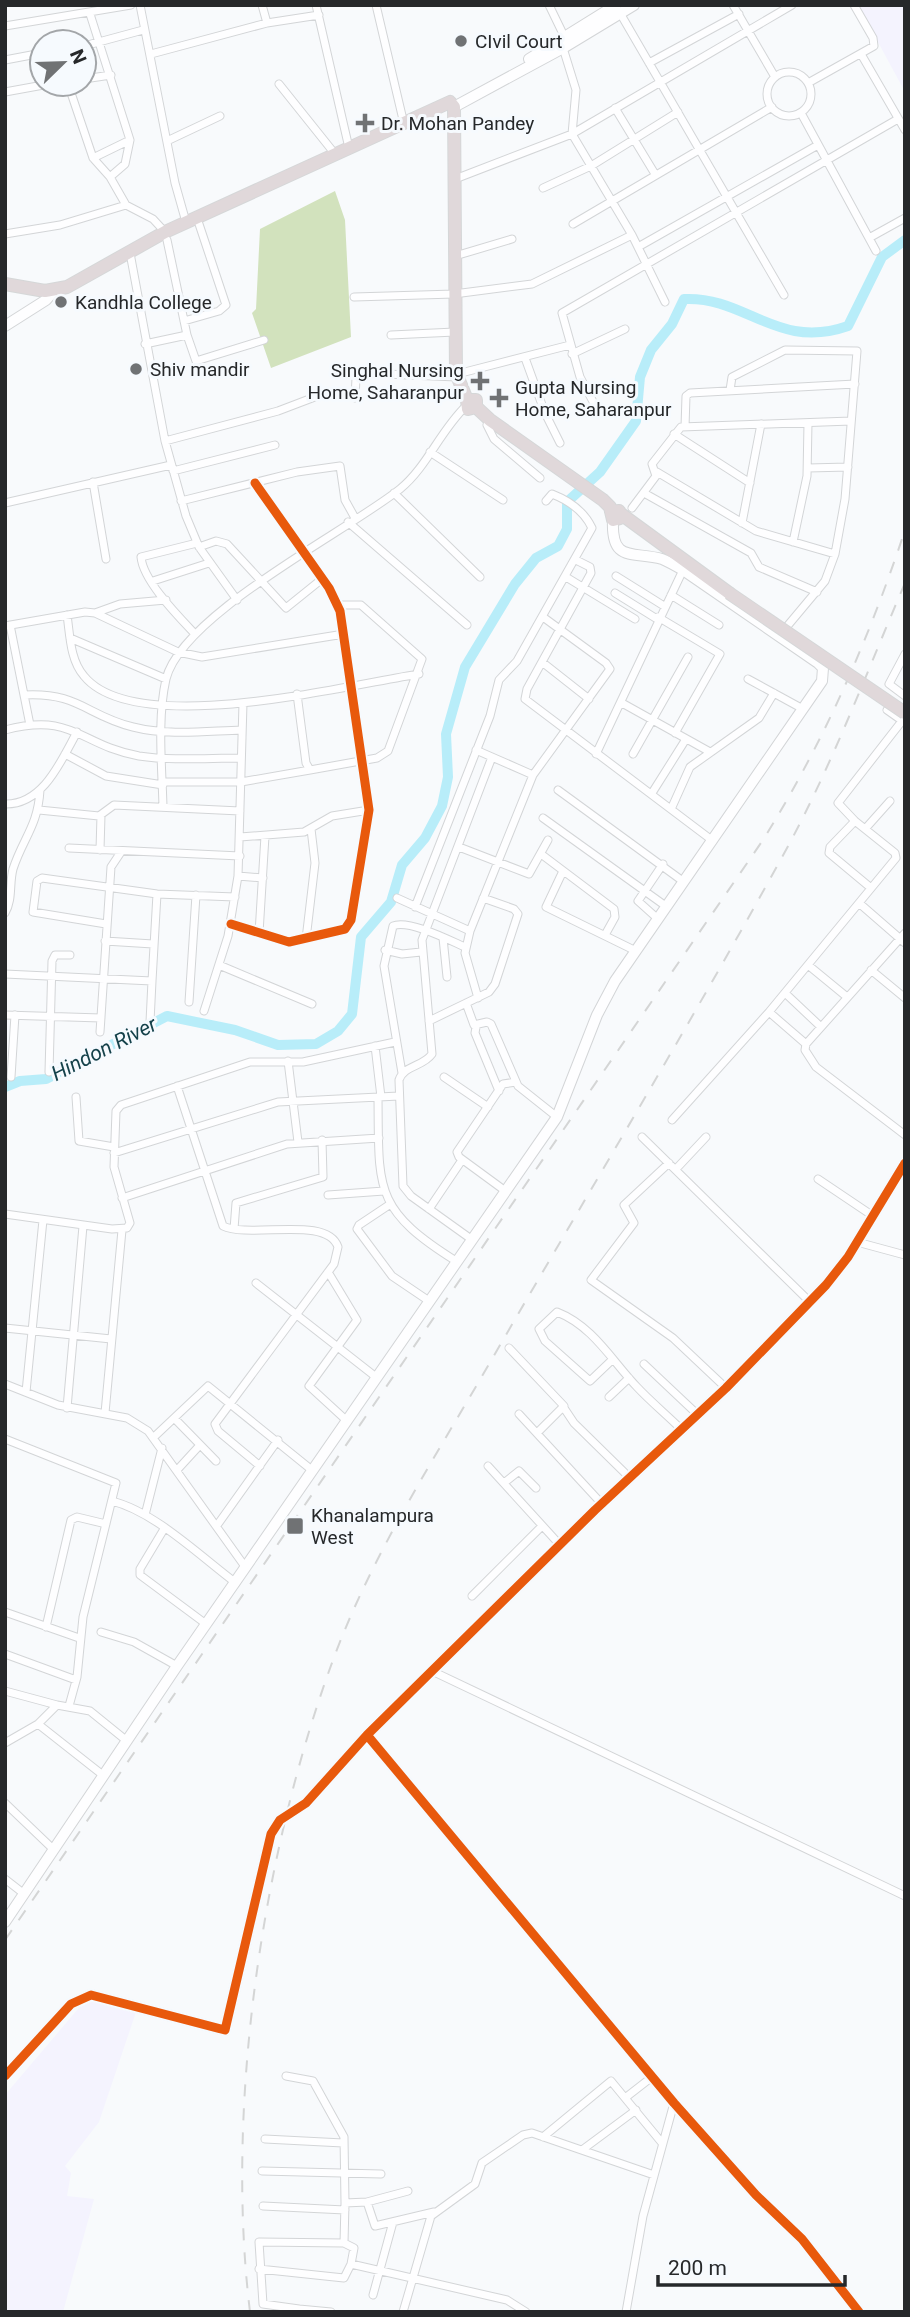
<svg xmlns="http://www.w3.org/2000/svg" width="910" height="2317" viewBox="0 0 910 2317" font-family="Roboto,sans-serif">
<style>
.industrial{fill:#f4f3fe}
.forest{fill:#d2e2bd}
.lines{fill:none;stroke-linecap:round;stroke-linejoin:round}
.river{stroke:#b8edf9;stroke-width:10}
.street-casing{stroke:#d3d5d7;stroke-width:9}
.secondary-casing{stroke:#d3d5d7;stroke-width:12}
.highway-casing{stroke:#d5d7d8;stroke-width:14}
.street{stroke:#fefeff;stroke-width:7}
.secondary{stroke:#fefeff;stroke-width:10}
.highway{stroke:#e0d8da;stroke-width:12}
.rail{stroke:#d4d5d5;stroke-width:2;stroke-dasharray:12 12;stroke-linecap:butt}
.highway-bridge-casing{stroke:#d5d7d8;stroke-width:14;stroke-linecap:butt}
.highway-bridge{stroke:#e0d8da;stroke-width:12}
.cycleway-casing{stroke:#f6fafe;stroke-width:13}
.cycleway{stroke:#e8590c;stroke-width:9}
.poi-dot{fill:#707274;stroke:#f6fafe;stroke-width:2.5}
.labels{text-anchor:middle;stroke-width:6;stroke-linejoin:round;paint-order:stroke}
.poi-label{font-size:19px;fill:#26282a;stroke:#f6fafe;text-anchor:start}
.water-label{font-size:21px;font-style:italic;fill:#15424b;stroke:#f6fafe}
</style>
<rect width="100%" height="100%" fill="#f8fafc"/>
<path class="industrial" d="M858 5H905V92Z
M101 2001 137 2009 99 2122 65 2166 71 2173 67 2196 94 2199 63 2312H5V2095L83 2003Z"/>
<path class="forest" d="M335 191 345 220 351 337 271 368 252 313 256 309 260 229Z"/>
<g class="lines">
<path class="river" d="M5 1087 20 1081 46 1079 167 1016 235 1030 278 1045 316 1044 338 1031 352 1014 361 937 391 902 402 865 425 838 442 806 448 777 446 734 465 667 515 584 536 558 558 546 567 529V502L600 472 636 421 640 377 651 350 672 324 684 299C746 296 777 351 848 326L882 257 905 240"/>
<g class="street-casing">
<path id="street" d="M140 5 175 183 186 222
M262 5 267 23
M316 5 349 148
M376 5 404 124
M549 5 565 38
M733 5 775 77
M620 13 784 295
M90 14 130 140 125 164 110 177
M5 26 131 5
M84 46 143 30
M563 48 576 90 572 134 632 235 665 302
M151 54 267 23 319 15
M861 54 905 130
M5 60 42 53
M649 63 739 14
M767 94a22 22 0 1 1 44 0a22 22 0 1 1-44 0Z
M84 79 111 75
M808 83 874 46 873 38 854 5
M68 84 93 158 110 177 126 205 153 219 165 232
M279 84 335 154
M5 92 49 84
M615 108 655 174
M801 113 876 251
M167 141 220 116
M93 158 130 140
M455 179 572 134 792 5
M543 188 591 166 678 112
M573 224 772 107
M5 234 60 225 126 205
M869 238 905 218
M167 240 187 335 196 361 264 340
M638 247 818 145
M130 253 165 441 186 516 199 547 237 600
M455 256 512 239
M354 297 454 294 532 284 632 235
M184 321 219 311 226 305 199 224
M391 335 455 332
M145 344 187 335
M572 354 625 329
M525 358 545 413 560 443
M461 373 570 345
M730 390 732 377 785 350 857 351 845 499 835 554 825 581 784 630
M355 398 356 378 361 373 457 377
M599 413 580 377 562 313 898 119
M487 425 494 439 540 478
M685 427 686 396 690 393 855 384
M674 434 750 483
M165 441 278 411 320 395
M430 452 503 500
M808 468 848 467
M173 471 275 445
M657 472 756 531 835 554
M93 482 106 559
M394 493 480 577
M644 493 751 553 759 567 817 592
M181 501 297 472 340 466 345 500 355 518
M5 503 171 465
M632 508 656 476 652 464 681 427 851 421
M348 522 467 625
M742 523 761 424
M793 542 807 476 808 423
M199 547 216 541 227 544 286 608 322 579
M576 560 590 567 591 573 527 689 525 699 713 841
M616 576 664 606
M566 577 635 619
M153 581 209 563
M615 593 657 619
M671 595 719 625
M95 613 120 604 166 600
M67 615C70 635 70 660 84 676 135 739 347 685 419 674
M658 617 720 654 675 733
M10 625 30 725
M5 626 85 612 95 613 178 652 202 657 344 634
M195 634C179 617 143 581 141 557L197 543
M70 638 166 679
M905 654 889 684 905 696
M542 662 589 699
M748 679 803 709
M297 694 306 763 310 770 377 758 388 751 422 659 361 605H338
M24 695C79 692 87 716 133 727 168 736 206 731 242 730
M622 703 710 752
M887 710 904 722
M5 730C74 712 79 745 139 756 172 761 207 758 241 758
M476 750 533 775
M65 754 106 776 163 785
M596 754 683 570
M633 754 688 657
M163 782H241L310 770
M558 790 684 882
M652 793 686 739
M5 804C43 805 61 761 77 732
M163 807C162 766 157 719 166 679 182 614 346 532 400 489 427 467 440 431 466 406
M672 807 690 767 759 718 774 693
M39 810 99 816 114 805 240 811
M543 818 667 907
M855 821 830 847 829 853 871 888
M865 829 890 801
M240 837 304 832 332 816 369 810
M459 847 529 874 548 840
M69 848 240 856
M100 850 101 815
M541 854 614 909 615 917 605 935
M563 871 546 907 636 951
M238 876 263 878
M397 898 470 931
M859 903 905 943
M415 907 490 716 499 680 517 661 592 528C584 511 570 501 552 494L546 501
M5 913C13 899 9 884 13 869 23 838 38 826 40 790
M658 919 638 901 663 864
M106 924 33 912 37 881 42 878 157 894 235 897
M231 924 289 942 345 929 351 920 369 810 340 611 329 588 255 483
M259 933 265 836
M905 933 806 1044 805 1050 816 1067 905 1135
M443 938 447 977
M306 939 315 863 311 829
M105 941 153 944
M385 950 402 954 421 952
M219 965 312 1004
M808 965 847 997
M871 970 905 998
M5 974 152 981 157 894
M785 993 821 1027
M478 998 465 953 470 931 533 775 610 669 606 663 543 617
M189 1002 196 895
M466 1003 474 1025 487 1022 491 1024 518 1086 557 1117
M204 1011 228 936 238 876 243 703
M769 1012 806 1044
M5 1015 101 1018
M429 1021 489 992 495 984 518 914 514 909 483 898
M150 1022 152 981
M476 1027 475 1033 499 1091
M100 1032 111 867 121 852
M375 1046 381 1097
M288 1061 298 1142
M49 1072 52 961 55 955H70
M402 1073 384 966 393 926C408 919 449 940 465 947
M11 1077 15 1015
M444 1077 488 1107
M177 1086 223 1226C251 1239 327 1215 338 1247L334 1264 215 1424 218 1431 260 1466
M76 1097 79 1141 114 1147
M378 1097C379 1189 373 1209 456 1261
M672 1120 769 1012 896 858 895 853 855 821 838 803 902 721
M642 1137 809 1301
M114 1153 278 1102 399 1096
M669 1163 624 1205 634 1223 591 1280 673 1338 726 1388
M676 1169 706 1137
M818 1179 873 1216
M504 1190 459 1157 457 1152 503 1084 516 1082
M328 1195 384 1191
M122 1198 287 1144 379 1138
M389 1205 359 1225 357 1229 392 1276 429 1301
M429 1209 462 1160
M5 1214 112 1229 127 1228 130 1223 114 1167 116 1111 121 1105 250 1062H303L395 1042
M234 1229 236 1203 323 1177 322 1140
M471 1239 411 1196 403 1186 399 1080C404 1065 423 1067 432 1054L422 940 492 757
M857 1242 905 1255
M328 1272 357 1320 309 1386 346 1420
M256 1283 376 1377
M5 1328 111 1339
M509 1348 564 1406 537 1433
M613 1359 590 1381 545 1341 539 1329 557 1312C593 1326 612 1361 637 1387 651 1402 667 1415 681 1429
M644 1364 697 1414
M5 1384 58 1405 127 1418 148 1431 246 1568
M26 1392 43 1220
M609 1397 629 1378
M67 1408 83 1226
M564 1408 574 1423 630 1478
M105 1413 122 1230
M519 1414 602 1504
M175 1419 216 1461
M154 1437 208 1386 313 1471
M5 1439 116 1483 83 1617 77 1677 69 1706
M488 1466 560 1545
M178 1469 200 1445
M504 1483 519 1471 536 1488
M112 1501C155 1512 200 1556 236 1583
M145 1515 162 1448
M218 1524 278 1440
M164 1529 140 1569V1575L206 1624
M472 1596 542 1526
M5 1612 79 1638
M46 1627 71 1520 77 1517 106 1524
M101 1632 134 1642 177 1666
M5 1654 76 1680
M432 1671 905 1896
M5 1691 57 1705
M38 1724 104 1776
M5 1743 38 1724 57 1705 90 1711 127 1741
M5 1803 53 1849
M5 1879 23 1893
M286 2076 313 2081 344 2137 345 2203 367 2202 375 2226 434 2212
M625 2098 652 2077
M543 2137 611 2081 662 2143
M265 2139 343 2143
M582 2150 636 2110
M262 2171 381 2174
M367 2202 408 2191
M263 2206 345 2210
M344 2243 354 2248 351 2264 507 2300 526 2312
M259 2269 344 2278 351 2264
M373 2295 393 2222
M299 2309 263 2304 259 2242 344 2243 345 2203
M299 2311V2309L331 2312
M403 2312 431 2216 475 2184 482 2163 523 2135 532 2133 654 2175
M626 2312 643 2216 674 2103"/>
</g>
<g class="secondary-casing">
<path id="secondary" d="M529 59 616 5
M454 107 563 48 634 5
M5 326 46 300 54 291
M5 1922 177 1666 557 1117 597 1015 615 981 822 681 823 668 818 663 683 570C676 566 669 562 662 559 632 551 611 563 613 520
M5 2076 71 2004 91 1995 225 2030 271 1834 280 1820 306 1803 367 1735
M859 2312 802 2239 756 2195 674 2103 367 1735 595 1510 726 1388 826 1285 848 1257 905 1163"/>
</g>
<g class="highway-casing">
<path id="highway" d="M5 284 45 291 67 287 165 232 450 102 454 107 456 373 467 400
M476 407 468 409 467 400H476V407L490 420 603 500 610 507 613 520 620 518 619 511 611 512
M621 514 729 593"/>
</g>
<use href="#street" class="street"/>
<use href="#secondary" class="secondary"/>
<use href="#highway" class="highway"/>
<path class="rail" d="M5 1940 763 840C824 742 869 639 905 530
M250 2312C225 2107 262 1853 333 1660 372 1554 436 1456 492 1359 588 1193 688 1028 781 859 830 771 865 676 905 583"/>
<g class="highway-bridge-casing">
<path id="highway-bridge" d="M729 593 905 713"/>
</g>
<use href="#highway-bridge" class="highway-bridge"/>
<g class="cycleway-casing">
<path id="cycleway" d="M231 924 289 942 345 929 351 920 369 810 340 611 329 588 255 483
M5 2076 71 2004 91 1995 225 2030 271 1834 280 1820 306 1803 367 1735
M859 2312 802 2239 756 2195 674 2103 367 1735 595 1510 726 1388 826 1285 848 1257 905 1163"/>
</g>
<use href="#cycleway" class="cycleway"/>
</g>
<g class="poi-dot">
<circle cx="461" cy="41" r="7"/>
<path d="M361.5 112.5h7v7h7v7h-7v7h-7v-7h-7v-7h7z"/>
<circle cx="61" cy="302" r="7"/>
<circle cx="136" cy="369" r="7"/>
<path d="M476.5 370.5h7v7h7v7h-7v7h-7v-7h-7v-7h7z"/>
<path d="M495.5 387.5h7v7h7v7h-7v7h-7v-7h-7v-7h7z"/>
<rect x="286" y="1517" width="18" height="18" rx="3.5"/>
</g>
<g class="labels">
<g class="poi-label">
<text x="475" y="48">CIvil Court</text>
<text x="381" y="130">Dr. Mohan Pandey</text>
<text x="75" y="309">Kandhla College</text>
<text x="150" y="376">Shiv mandir</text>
<text x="464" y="377" text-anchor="end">Singhal Nursing<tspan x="464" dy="22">Home, Saharanpur</tspan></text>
<text x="515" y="394">Gupta Nursing<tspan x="515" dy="22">Home, Saharanpur</tspan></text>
<text x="311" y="1522">Khanalampura<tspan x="311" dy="22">West</tspan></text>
</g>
<g class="water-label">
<text transform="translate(104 1049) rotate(-27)" y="7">Hindon River</text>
</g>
</g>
<rect width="910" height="2317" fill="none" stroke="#26282a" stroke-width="14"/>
<g transform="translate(63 63) rotate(67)"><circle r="33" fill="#f6fafe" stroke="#a3a6a9" stroke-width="2"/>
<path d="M0-5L12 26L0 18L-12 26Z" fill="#707274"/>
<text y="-10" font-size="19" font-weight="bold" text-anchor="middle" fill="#26282a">N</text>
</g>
<path d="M658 2275v10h187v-10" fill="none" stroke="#26282a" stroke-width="3.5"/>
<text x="668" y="2275" font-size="21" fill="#26282a" stroke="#f6fafe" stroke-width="5" paint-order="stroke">200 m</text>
</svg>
